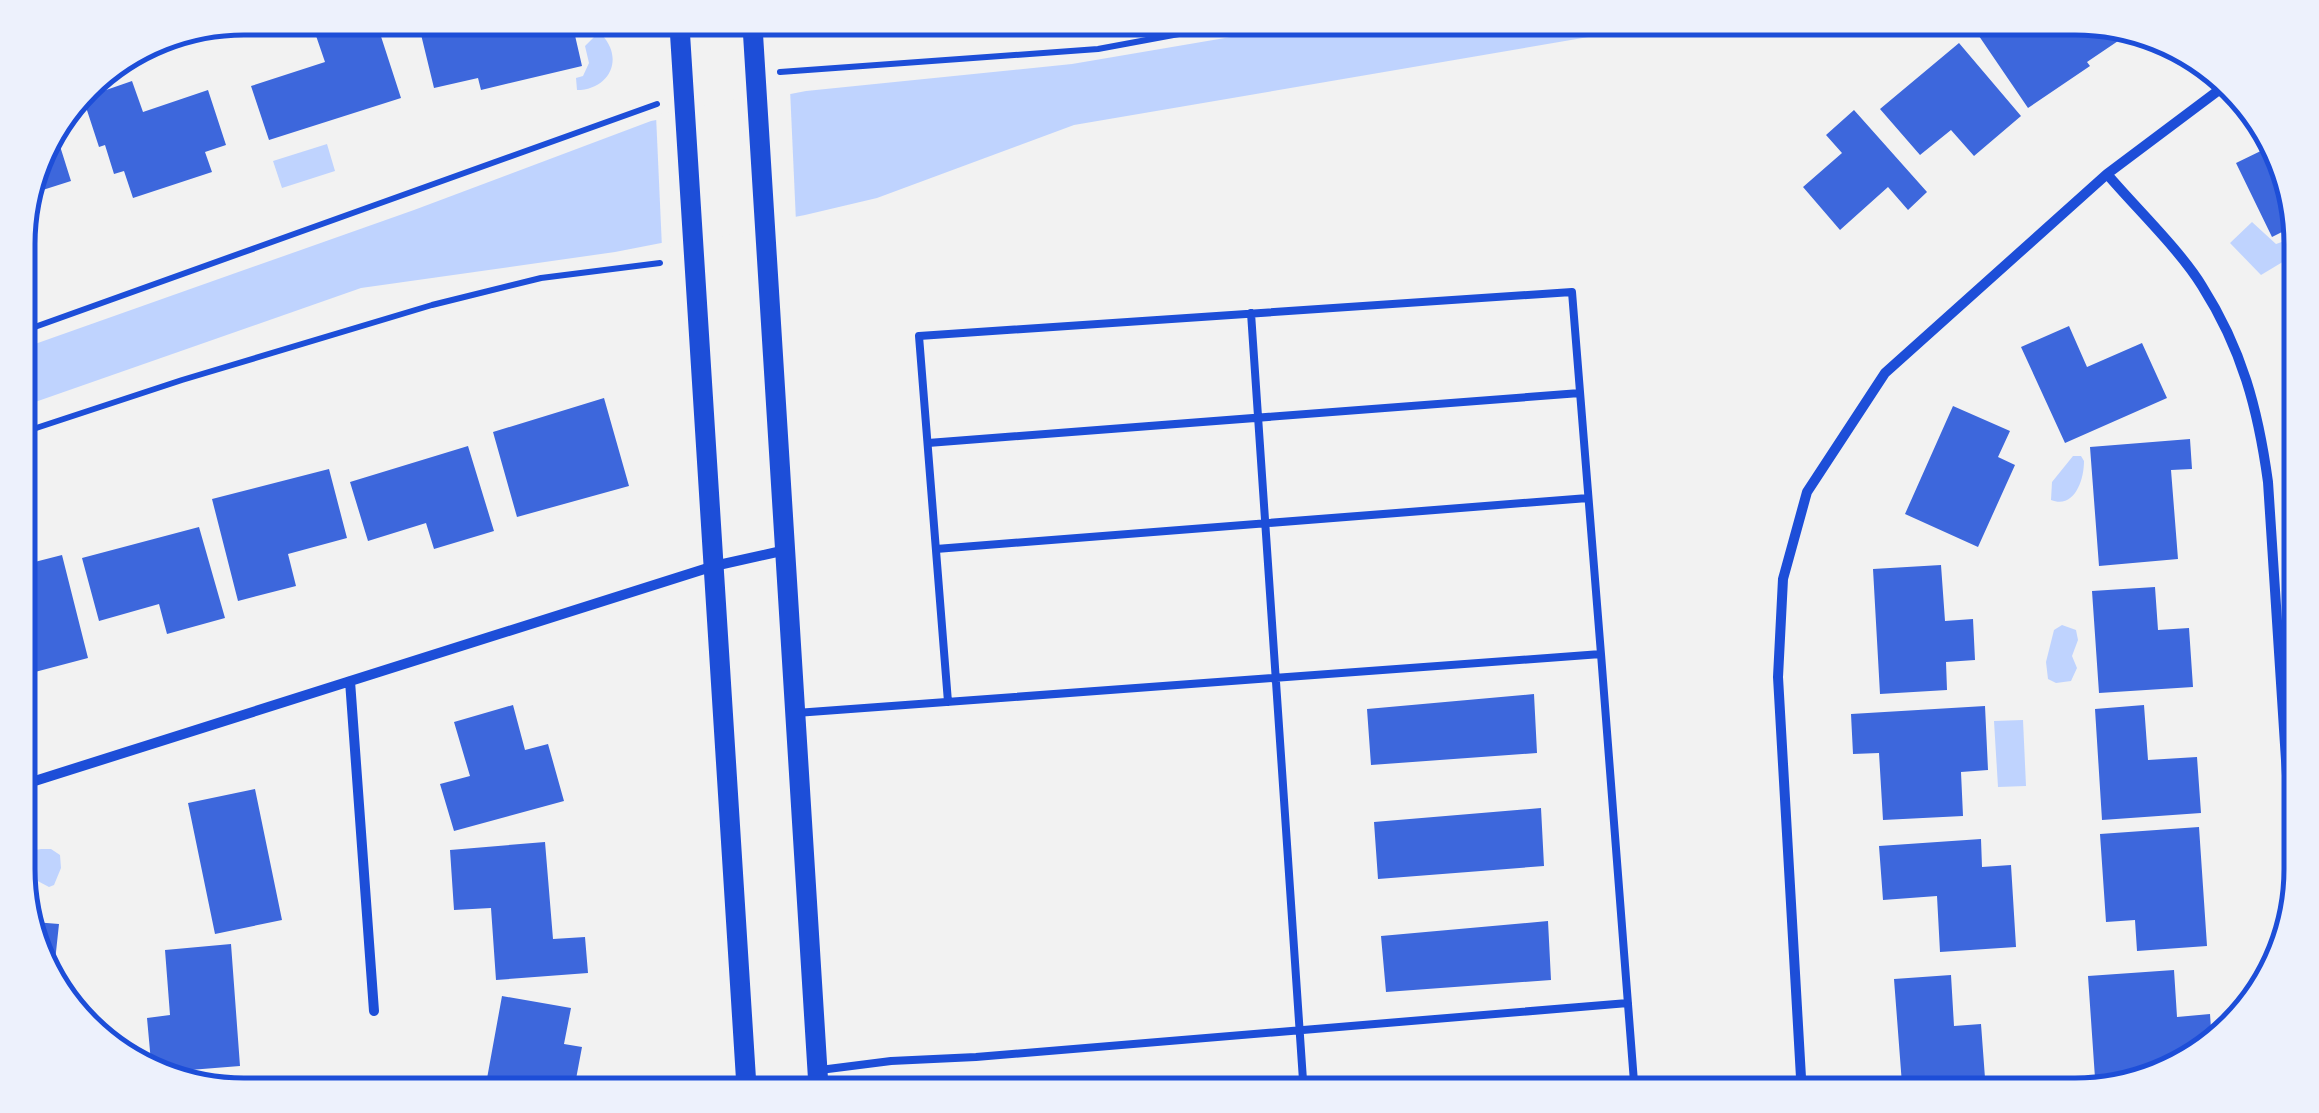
<svg xmlns="http://www.w3.org/2000/svg" width="2319" height="1113" viewBox="0 0 2319 1113" font-family="'Titillium Web',sans-serif">
<style>
.water{fill:#bfd3fe}
.pier{fill:#f2f2f2}
.building{fill:#3d67dc}
.lines{fill:none;stroke-linecap:round;stroke-linejoin:round}
.path{stroke:#1d4ed8;stroke-width:6}
.service{stroke:#1d4ed8;stroke-width:8}
.minor{stroke:#1d4ed8;stroke-width:10}
.secondary{stroke:#1d4ed8;stroke-width:20}
.rim{fill:none;stroke:#1d4ed8;stroke-width:5}
</style>
<rect width="100%" height="100%" fill="#f2f2f2"/>
<path class="water" d="M1342 18H1673L1647 27 1074 125 877 198 805 215 615 252 361 288 18 408V350L414 210 651 121 806 91 1072 64Z
M602 35C625 60 608 90 577 90L576 78 583 76 589 63 585 46 595 36Z
M327 144 335 171 282 188 273 161Z
M2252 222 2276 244 2293 238 2299 252 2261 275 2230 243Z
M2073 456H2081L2084 461C2084 481 2074 509 2051 500L2052 482Z
M2062 625 2076 630 2078 640 2072 656 2077 668 2071 681 2056 683 2048 679 2046 662 2054 630Z
M2023 720 2026 786 1998 787 1994 721Z
M41 849H51L60 855 61 868 54 885 49 887 32 878 19 880V853Z"/>
<path class="pier" d="M790 89 796 222 662 248 656 115Z"/>
<path class="building" d="M342 18H375L401 98 269 140 251 86 325 62 313 27Z
M417 18H571L582 66 481 90 478 78 434 88Z
M2000 18H2075L2112 26 2121 39 2087 62 2090 66 2028 108 1979 36 2002 20Z
M1959 43 2021 116 1974 156 1951 130 1920 155 1880 109Z
M132 81 143 112 208 90 226 145 205 152 212 172 133 198 124 171 114 174 105 145 99 147 83 98Z
M1854 110 1927 192 1908 210 1888 187 1840 230 1803 187 1842 153 1826 135Z
M54 127 71 181 27 195 41 144Z
M2271 146 2300 215V223L2272 237 2236 163Z
M2069 326 2087 367 2142 343 2167 398 2065 443 2021 347Z
M604 398 629 486 517 517 493 432Z
M1953 406 2010 431 1998 457 2015 465 1978 547 1905 514Z
M2190 439 2192 469 2171 470 2178 559 2099 566 2090 447Z
M468 446 494 531 434 549 426 523 368 541 350 482Z
M329 469 347 538 288 554 296 586 238 601 212 499Z
M199 527 225 618 167 634 159 604 99 621 82 558Z
M62 555 88 658 35 672 28 644 19 646V566Z
M1941 565 1945 621 1973 619 1975 660 1946 662 1947 690 1880 694 1873 569Z
M2155 587 2158 630 2189 628 2193 687 2099 693 2092 591Z
M1534 694 1537 753 1371 765 1367 709Z
M513 705 525 750 548 744 564 801 454 831 440 784 470 776 454 722Z
M2144 705 2148 760 2197 757 2201 813 2102 820 2095 709Z
M1985 706 1988 770 1961 772 1963 816 1883 820 1879 753 1853 754 1851 714Z
M255 789 282 920 215 934 188 803Z
M1541 808 1544 866 1378 879 1374 822Z
M2199 827 2207 946 2137 951 2135 920 2106 922 2100 834Z
M1981 839 1982 867 2011 865 2016 947 1940 952 1937 896 1883 900 1879 846Z
M545 842 553 939 585 937 588 973 496 980 491 908 454 910 450 850Z
M19 888 37 890 34 922 59 924 53 980 20 899Z
M1548 921 1551 980 1386 992 1381 936Z
M231 944 240 1066 152 1073 147 1018 170 1015 165 950Z
M2174 970 2177 1017 2210 1014 2212 1044 2201 1057 2149 1075 2095 1078 2088 976Z
M1951 975 1954 1026 1981 1024 1985 1078 1902 1084 1894 979Z
M502 996 571 1008 564 1044 582 1047 573 1095H484Z"/>
<g class="lines">
<path class="path" d="M780 72 1098 49 1265 18
M18 333 657 104
M18 434 182 380 432 305 541 278 660 263"/>
<path class="service" d="M1251 313 1304 1095
M928 443 1580 393
M936 549 1588 498
M948 702 919 336 1572 292 1601 654
M796 713 1601 654 1635 1095
M820 1070 891 1061 976 1057 1628 1003"/>
<path class="minor" d="M2107 174C2135 207 2180 250 2202 286 2242 349 2258 409 2268 482L2295 899
M350 681 374 1011
M19 786 714 566 786 550
M1802 1095 1778 677 1783 579 1807 492 1885 373 2107 174 2227 84"/>
<path class="secondary" d="M679 18 747 1095
M752 18 819 1095"/>
</g>
<path d="M0 0H2319V1113H0ZM244 35H2075A209 209 0 0 1 2284 244V869A209 209 0 0 1 2075 1078H244A209 209 0 0 1 35 869V244A209 209 0 0 1 244 35Z" fill="#edf1fc" fill-rule="evenodd"/>
<path class="rim" d="M244 35H2075A209 209 0 0 1 2284 244V869A209 209 0 0 1 2075 1078H244A209 209 0 0 1 35 869V244A209 209 0 0 1 244 35Z"/>
</svg>
